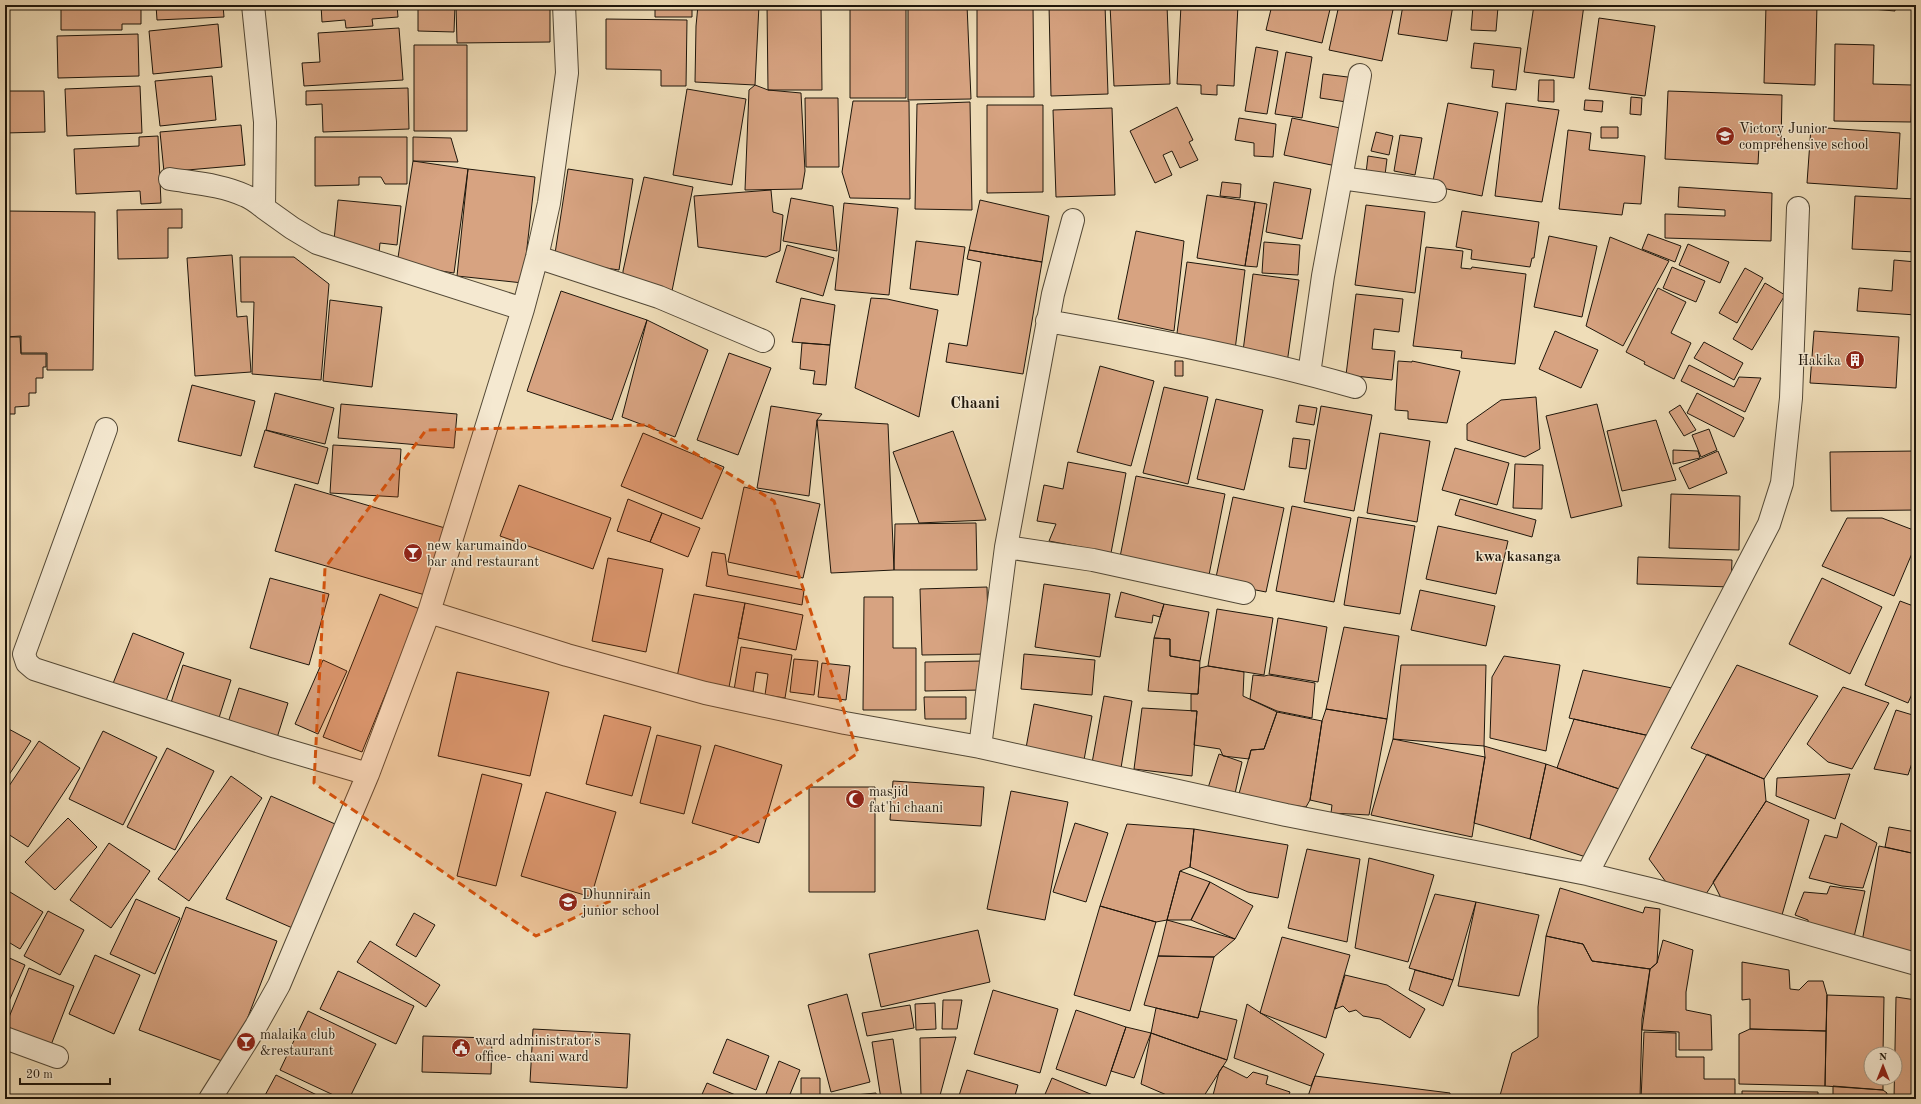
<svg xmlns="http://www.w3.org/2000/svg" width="1921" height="1104" viewBox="0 0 1921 1104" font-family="'Old Standard TT',serif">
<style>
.building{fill:#d7a381;stroke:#1e160b}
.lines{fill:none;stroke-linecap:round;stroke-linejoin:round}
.minor-casing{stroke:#524836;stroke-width:24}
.minor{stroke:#f5e9d1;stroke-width:22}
.marked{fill:#d4520c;fill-opacity:0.2;stroke:#d4520c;stroke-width:3;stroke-dasharray:8 5;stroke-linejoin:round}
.labels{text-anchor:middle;stroke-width:3;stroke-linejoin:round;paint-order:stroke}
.poi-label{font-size:14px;fill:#1e160b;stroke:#f5e9d1;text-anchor:start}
.neighbourhood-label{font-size:15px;font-weight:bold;fill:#1e160b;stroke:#f5e9d1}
.quarter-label{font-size:16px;font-weight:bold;fill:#1e160b;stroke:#f5e9d1}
</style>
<rect width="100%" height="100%" fill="#efddb8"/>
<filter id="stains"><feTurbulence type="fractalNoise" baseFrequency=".005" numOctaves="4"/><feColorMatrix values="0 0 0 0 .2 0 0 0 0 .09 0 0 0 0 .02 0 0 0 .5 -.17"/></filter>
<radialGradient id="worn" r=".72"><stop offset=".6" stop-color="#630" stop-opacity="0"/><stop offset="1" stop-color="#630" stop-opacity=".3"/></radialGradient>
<path class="building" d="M61 5H141V24H122V30H61Z
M156 5H223L224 17 157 20Z
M321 5H397L398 17 372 19 373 26 346 28 345 20 322 22Z
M418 5H455L454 32 418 31Z
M456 5H550V42L457 43Z
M655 5H692V17H655Z
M698 5H759L755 85 695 82 696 26Z
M767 5H821L822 90H768Z
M850 5H906V98H850Z
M908 5H967L971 99 908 100Z
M977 5H1033L1034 97H977Z
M1049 5H1105L1108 94 1051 96Z
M1110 5H1167L1170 84 1114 86Z
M1181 5H1238L1234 86 1217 85V95L1201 94V85L1177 84Z
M1272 5H1331L1322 43 1266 30Z
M1339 5H1394L1382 61 1329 50Z
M1403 5H1453L1447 41 1398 34Z
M1534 5H1584L1574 78 1524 72Z
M1766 5H1817L1815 85 1764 83Z
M1849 5H1895V11L1849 7Z
M1473 6 1498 7 1496 31 1471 30Z
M1599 18 1655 26 1645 96 1589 89Z
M606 19 687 20 686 86H661V70L606 69Z
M218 24 222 67 153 74 149 31Z
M399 28 403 80 304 86 302 63 320 62 318 33Z
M138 34 139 76 58 78 57 36Z
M1474 43 1521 48 1516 90 1492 87 1494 70 1471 68Z
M1835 44 1874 45 1873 84 1912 85 1911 122 1834 121Z
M414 45H467V131H414Z
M1256 47 1278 51 1267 114 1245 111Z
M1286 52 1312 57 1302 118 1275 114Z
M1323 74 1356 78 1353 103 1320 98Z
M212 76 216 120 160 126 155 81Z
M1539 80H1554V102L1538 101Z
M755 85 768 90 801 93 805 171 802 189 745 190 749 90Z
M140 86 142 133 67 136 65 89Z
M408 88 409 129 323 132 322 104 306 105V91Z
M687 89 746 99 732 185 673 175Z
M5 91H44L45 132 5 133Z
M1668 91 1782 95 1781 146H1759L1758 164 1665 159Z
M1631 97 1642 98 1641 115 1630 114Z
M805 98H838L839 167H806Z
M1585 100 1603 101 1602 112 1584 110Z
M853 101H909L910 199 850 198 842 172Z
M970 102 972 210 915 209 917 104Z
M1448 103 1498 112 1482 196 1432 186Z
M1506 103 1559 110 1542 202 1495 196Z
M987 105H1043V192L987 193Z
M1177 107 1193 140 1189 142 1198 160 1180 168 1172 151 1163 155 1172 175 1155 183 1130 131Z
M1112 108 1115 195 1056 197 1053 110Z
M1239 118 1276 124 1273 157 1254 156V143L1235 140Z
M1292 118 1345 129 1336 166 1284 155Z
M241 125 245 165 164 172 160 132Z
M1601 127H1618V138H1601Z
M1811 127 1900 133 1897 189 1807 183Z
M1568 130 1591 133 1589 150 1645 156 1641 204 1624 203 1622 215 1559 209Z
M1376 132 1393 136 1389 155 1371 151Z
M1400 135 1422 138 1415 175 1394 171Z
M158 136 161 203 141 204 140 191 76 194 74 149 139 146V137Z
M315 137H407V184H385L381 177H359V185L315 186Z
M413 137 451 138 458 162 413 161Z
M1368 156 1387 159 1385 175 1366 173Z
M413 161 468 169 454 273 397 264Z
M468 169 535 177 523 283 457 276Z
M568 169 633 179 619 270 554 260Z
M644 177 693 187 672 291 623 281V271Z
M1222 182 1241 184 1240 198 1220 196Z
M1274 182 1311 189 1302 239 1266 232Z
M1679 187 1772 193 1771 241 1665 238V214L1725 216V210L1678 207Z
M771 190 773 212 783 215 780 251 766 257 698 247 694 196Z
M1207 195 1255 202 1245 266 1197 258Z
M1855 196 1916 199V252L1852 249Z
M791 198 833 206 837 251 783 241Z
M338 200 401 206 397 245 380 243 379 253 334 240Z
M980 200 1049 216 1042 262 969 250Z
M1255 202 1267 204 1257 267 1245 266Z
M844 203 898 208 889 295 835 290Z
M1366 205 1425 212 1415 293 1355 285Z
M182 209V228H168V258L118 259 117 210Z
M7 211 95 212 93 370H47V353H21V336L5 337V212Z
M1462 211 1539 222 1534 258H1532L1530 267 1471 259 1472 250 1456 247Z
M1136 231 1184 241 1174 331 1118 319Z
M1648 234 1681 246 1675 262 1642 249Z
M1549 236 1597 246 1582 317 1534 307Z
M1610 237 1669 261 1623 346 1586 326Z
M916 241 965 247 958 295 910 289Z
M1264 242 1300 245 1298 275 1262 273Z
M1688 244 1729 262 1720 283 1679 265Z
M787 245 834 258 823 296 776 282Z
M1426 247 1463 251 1461 268 1471 269 1472 267 1526 274 1515 364 1461 358 1462 351 1413 346Z
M969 250 1042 262 1023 374 946 362 949 343 967 346 981 262 967 259Z
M232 255 237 317 247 316 251 372 195 376 187 258Z
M240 257H294L329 284 321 380 252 374 254 302H241Z
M1894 260 1916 262V315L1857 311 1859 288 1892 291Z
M1187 262 1245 270 1235 350 1177 333Z
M1672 267 1705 281 1696 302 1663 288Z
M1745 268 1763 278 1737 323 1719 313Z
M1253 274 1299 280 1287 363 1243 351Z
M1765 283 1785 295 1752 350 1733 339Z
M1658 288 1686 302 1671 333 1691 343 1674 379 1644 364 1645 362 1626 352Z
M561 291 647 320 612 420 527 391Z
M1356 294 1403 299 1399 332 1374 329 1372 349 1395 351 1392 380 1346 375Z
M801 298 835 305 830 345 792 342Z
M871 298 887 299 938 310 919 417 855 388Z
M330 300 382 307 372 387 323 381Z
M647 320 708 350 675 437 622 417Z
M1555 331 1598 350 1581 388 1539 369Z
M1814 331 1899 337 1896 388 1810 383Z
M5 337H20L21 354H46V367H43V378H36V393H29V406L15 407V414H5Z
M1704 342 1743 363 1734 380 1694 358Z
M802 343 830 345 826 385 813 384 815 371 800 369Z
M729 353 771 368 738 455 697 440Z
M1175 361H1183V376H1175Z
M1398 361 1412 362V361L1460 371 1447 423 1408 419V411L1395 410Z
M1689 365 1734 387 1739 377 1761 378 1745 412 1681 381Z
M1100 366 1154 381 1131 466 1077 452Z
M192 385 255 401 241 456 178 441Z
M1164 387 1208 397 1188 484 1143 473Z
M275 393 334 408 325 444 266 430Z
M1697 393 1744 418 1734 437 1687 413Z
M1536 397 1540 449 1525 457 1467 440V424L1501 400Z
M1216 399 1263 410 1244 490 1197 479Z
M341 404 457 414 454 448 338 438Z
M1597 404 1622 506 1571 518 1546 416Z
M1299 405 1317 408 1314 425 1296 422Z
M1680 405 1696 430 1684 436 1669 412Z
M771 406 822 414 817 420 809 496 757 488Z
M1321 406 1372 415 1354 511 1304 502Z
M817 420 888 424 894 570 831 573Z
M1656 420 1676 480 1622 491 1607 431Z
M1709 429 1717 450 1701 457 1692 435Z
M265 430 328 448 318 484 254 467Z
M953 431 986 520 919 523 893 452Z
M643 433 724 467 702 519 621 486Z
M1380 433 1430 441 1417 522 1367 513Z
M1293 438 1310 440 1306 469 1289 467Z
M333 445 401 449 398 497 330 493Z
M1455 448 1509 463 1497 505 1442 490Z
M1673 450 1698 451 1700 458 1673 464Z
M1718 451 1727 473 1689 489 1679 468Z
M1916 451V510L1831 511 1830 452Z
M1068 462 1126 473 1111 553 1049 541 1056 524 1037 521 1044 485 1063 489Z
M1515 464 1543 465 1542 509 1513 508Z
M1136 476 1225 494 1208 580 1119 562Z
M295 484 445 528 425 595 275 551Z
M519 485 611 518 593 569 500 536Z
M744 487 820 504 803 578 728 562Z
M1671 494 1740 496 1739 550 1669 548Z
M1233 497 1284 508 1266 592 1215 582Z
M628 499 662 513 650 542 617 531Z
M1460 499 1536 520 1532 537 1455 515Z
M1292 506 1351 518 1334 602 1276 591Z
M662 513 700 528 688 557 650 542Z
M1358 517 1415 526 1400 614 1344 605Z
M1847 518H1882L1916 531V544L1894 596 1822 566Z
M976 523 977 570H894L895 524Z
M1438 526 1508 541 1496 594 1426 579Z
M712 552 725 554 728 575 804 590 802 605 706 586Z
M1638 557 1732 560 1731 587 1637 584Z
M608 558 663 569 646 652 592 641Z
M270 578 329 594 309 665 250 648Z
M1822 578 1882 607 1850 674 1789 644Z
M1044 584 1110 594 1100 657 1035 647Z
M987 587 989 654 922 655 920 589Z
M1420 590 1495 606 1486 646 1411 630Z
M1121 592 1164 604 1160 617 1153 615 1152 623 1115 617Z
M380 594 420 609 362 752 323 737Z
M694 594 745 603 729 687 677 677Z
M864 597H893V648H916V710H863Z
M1900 601 1916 607V685L1908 703 1865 685Z
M745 603 803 615 796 650 738 638Z
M1164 604 1209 612 1200 661 1170 656V639L1154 638Z
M1217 609 1273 618 1264 675 1208 666Z
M1278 618 1327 627 1318 682 1269 674Z
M1344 627 1399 636 1387 719 1326 709Z
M133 633 184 653 164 706 112 686Z
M1154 638 1170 639V656L1200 661 1198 694 1148 691Z
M741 647 792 655 785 698 765 695 768 674 756 672 753 692 734 690Z
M1024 654 1095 660 1092 695 1021 689Z
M1504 656 1560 665 1546 751 1490 738 1492 677Z
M794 659 818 661 814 695 790 692Z
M323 660 347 671 318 734 295 724Z
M982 661V690L925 691V662Z
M822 663 850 666 846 700 818 697Z
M183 665 231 680 217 724 169 709Z
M1401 665H1486L1484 746 1393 739Z
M1737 665 1818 696 1764 779 1691 748Z
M1208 666 1244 672 1243 696 1277 712 1264 749 1251 750 1249 759 1223 756 1220 749 1194 745 1197 711H1191V694H1198L1200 668Z
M1583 670 1672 688 1650 736 1569 718Z
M457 672 549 692 530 776 438 756Z
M1253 675 1264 676 1269 675 1315 683 1312 718 1277 711 1250 699Z
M1843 687 1889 703 1852 769 1828 762 1807 744Z
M239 688 288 703 275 744 226 729Z
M1104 696 1132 701 1121 768 1092 763Z
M924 697H966V719H925Z
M1034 704 1092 716 1084 760 1026 748Z
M1142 708 1197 711 1192 776 1134 769Z
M1326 709 1387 719 1369 815 1331 813 1332 805 1310 800 1322 721Z
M1896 710 1916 716V751L1908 775 1874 769Z
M1277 712 1322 721 1310 800 1306 807 1297 806 1285 814 1237 801 1251 750 1264 749Z
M604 715 651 727 632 796 586 784Z
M1574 719 1650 736 1628 792 1557 768Z
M5 727 31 741 5 781Z
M103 731 157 757 123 825 69 799Z
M657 735 701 746 684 814 640 803Z
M1393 739 1485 757 1472 837 1371 815Z
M39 741 80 768 28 847 5 832V792Z
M715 745 782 765 759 843 692 823Z
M1484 746 1546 764 1530 839 1474 823 1485 757Z
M167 748 214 771 175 850 127 827Z
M1219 754 1242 762 1234 798 1207 791Z
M1707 754 1764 779 1766 801 1706 894 1666 882 1649 859Z
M1546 764 1628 792 1589 858 1530 839Z
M482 774 522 784 496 886 457 876Z
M1850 774 1835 819 1776 796 1777 778Z
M231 776 262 798 189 901 158 879Z
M893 781 984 787 981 826 890 820Z
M809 787H875V892H809Z
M1011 791 1068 802 1045 920 987 909Z
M546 792 616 812 591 897 521 876Z
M271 796 342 827 297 930 226 899Z
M1766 801 1809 820 1780 922 1723 902 1713 882Z
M68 818 97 847 55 890 25 862Z
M1075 823 1108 833 1086 902 1053 892Z
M1841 823 1877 843 1863 888 1842 886 1809 878 1825 835 1837 838Z
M1127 824 1194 829 1190 867 1180 871 1167 920 1156 922 1100 906Z
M1889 827 1916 832V854L1885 847Z
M1194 829 1288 845 1278 898 1248 892 1190 867Z
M109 843 150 871 111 928 70 900Z
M1879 846 1916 854V956L1862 942Z
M1307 849 1360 859 1347 942 1288 928Z
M1369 858 1434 875 1408 962 1355 948Z
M1180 871 1210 882 1191 920H1167Z
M1210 882 1253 906 1235 939 1191 920Z
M1830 886 1865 891 1853 941 1809 930 1808 920 1795 915 1804 892 1827 894Z
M1560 888 1643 913 1645 907 1660 909 1657 963 1650 969 1592 961 1583 944 1546 936Z
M5 889 43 912 20 949 5 940Z
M1435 894 1476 902 1453 980 1409 968Z
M136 899 180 918 155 974 110 954Z
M1476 902 1539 915 1519 996 1458 986Z
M1100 906 1156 922 1130 1011 1074 995Z
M186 907 277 941 230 1064 139 1030Z
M48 911 84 930 60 975 24 956Z
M414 913 435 925 416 957 396 945Z
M1167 920 1235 939 1214 957 1158 956Z
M978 930 990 982 881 1007 869 954Z
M1546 936 1583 944 1592 961 1650 969 1642 1019 1640 1099H1499L1512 1053 1538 1037V1007Z
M1282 937 1350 955 1326 1038 1260 1013Z
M1663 940 1693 950 1686 992V1010L1711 1015 1712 1050H1679V1032L1642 1030 1650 969 1657 963Z
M370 941 440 985 426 1007 357 962Z
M95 955 140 975 114 1034 69 1014Z
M5 956 25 965 5 1010Z
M1158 956 1214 957 1198 1018 1144 1005Z
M1742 962 1789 970 1790 989 1799 990 1808 981H1823L1827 995 1826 1031 1750 1029V999L1742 1000Z
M29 968 74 986 51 1045 5 1027Z
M1415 970 1453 980 1443 1006 1409 990Z
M338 971 414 1006 396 1044 320 1009Z
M1345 975 1387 985 1425 1009 1410 1038 1380 1019 1363 1016 1356 1010 1349 1012 1343 1006 1335 1009Z
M993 990 1058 1009 1040 1073 974 1054Z
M847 994 870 1082 831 1092 808 1005Z
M1827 995 1884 997 1883 1054H1871V1078H1883V1090L1825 1086Z
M1896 997 1916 1000V1099H1894Z
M943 1000H962L957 1029H942Z
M935 1003 936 1029 916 1030 915 1004Z
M1247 1004 1324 1054 1311 1086 1234 1058Z
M910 1005 914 1028 867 1036 862 1013Z
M1156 1008 1198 1018 1200 1011 1237 1020 1227 1060 1151 1033Z
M1076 1010 1126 1027 1106 1086 1056 1069Z
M308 1011 376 1044 349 1099H342L280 1070Z
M1126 1027 1151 1033 1134 1078 1111 1071Z
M533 1029 630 1034 627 1088 530 1082Z
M1750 1029 1826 1031 1825 1086 1739 1084V1034Z
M1644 1032 1676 1033V1057H1704V1079H1735V1099H1641Z
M1151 1033 1227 1060 1202 1099H1176L1141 1084Z
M423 1036 492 1038 491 1074 422 1072Z
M956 1037 939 1099H921L920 1038Z
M727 1039 769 1056 756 1090 713 1073Z
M893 1039 902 1099H881L872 1042Z
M779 1061 800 1070 788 1099H764Z
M1223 1066 1247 1078 1253 1072 1268 1076 1266 1084 1290 1092 1287 1099H1212L1219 1072Z
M967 1070 1018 1085 1014 1099H958Z
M276 1075 325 1099H263Z
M1315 1076 1450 1093V1099H1307Z
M801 1078H820V1099H801Z
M1052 1078 1100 1098V1099H1043Z
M707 1083 745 1099H700Z
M1833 1086 1883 1090 1887 1093 1886 1099H1833Z
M1742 1091 1818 1092V1099H1742Z
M876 1093 877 1099H856L855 1095Z
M845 1095V1099H827L826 1096Z"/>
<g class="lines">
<g class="minor-casing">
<path id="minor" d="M253 5 265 122 264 208 292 228 317 243 523 309
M1341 178 1435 191
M170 179C195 183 223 185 246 196 253 199 259 204 264 208
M537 257 659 297 763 341
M1047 321C1150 339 1254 358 1355 387
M1309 374 1323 276 1360 75
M106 429 24 654 27 663 34 669 276 747 368 774
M1006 547 1093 560 1244 593
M429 612 567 655 705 693 845 723 980 747 1286 815 1587 874 1658 891 1916 964
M980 747 1006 547 1053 294 1073 220
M1587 874 1769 524 1782 483 1791 398 1798 208
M5 1038 57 1057
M210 1099 256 1026 279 985 368 774 429 612 523 309 537 257 549 203 567 73 564 5"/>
</g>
<use href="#minor" class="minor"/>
</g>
<path class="marked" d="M648 425 774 501 858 753 716 851 536 936 314 783 325 568 426 430Z"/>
<defs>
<g id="school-disc" transform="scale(1)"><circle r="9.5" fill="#8f2418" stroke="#f5e9d1"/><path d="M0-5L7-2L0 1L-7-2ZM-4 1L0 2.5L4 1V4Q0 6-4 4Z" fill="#fff"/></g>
<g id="building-disc" transform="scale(1)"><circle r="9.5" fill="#8f2418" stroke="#f5e9d1"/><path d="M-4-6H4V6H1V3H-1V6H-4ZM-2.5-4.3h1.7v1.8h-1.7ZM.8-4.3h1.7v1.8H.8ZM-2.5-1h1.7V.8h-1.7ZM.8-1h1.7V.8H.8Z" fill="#fff"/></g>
<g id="bar-disc" transform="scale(1)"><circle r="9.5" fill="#8f2418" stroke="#f5e9d1"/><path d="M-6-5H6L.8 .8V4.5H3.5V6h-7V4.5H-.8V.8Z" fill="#fff"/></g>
<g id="mosque-disc" transform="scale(1)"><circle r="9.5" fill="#8f2418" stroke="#f5e9d1"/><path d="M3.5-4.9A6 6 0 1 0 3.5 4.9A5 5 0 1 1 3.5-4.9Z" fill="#fff"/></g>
<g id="civic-disc" transform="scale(1)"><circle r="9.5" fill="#8f2418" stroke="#f5e9d1"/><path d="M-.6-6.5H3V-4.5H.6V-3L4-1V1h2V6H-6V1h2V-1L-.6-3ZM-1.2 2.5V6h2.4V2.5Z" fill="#fff"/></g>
</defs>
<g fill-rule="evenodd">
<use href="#school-disc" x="1725" y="136"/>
<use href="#building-disc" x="1855" y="360"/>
<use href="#bar-disc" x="413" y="553"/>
<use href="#mosque-disc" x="855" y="799"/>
<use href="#school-disc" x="568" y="902"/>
<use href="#bar-disc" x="246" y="1042"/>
<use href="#civic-disc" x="461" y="1048"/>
</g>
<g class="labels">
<g class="poi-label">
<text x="1739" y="133">Victory Junior<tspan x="1739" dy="16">comprehensive school</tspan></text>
<text x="1841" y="365" text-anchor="end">Hakika</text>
<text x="427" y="550">new karumaindo<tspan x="427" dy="16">bar and restaurant</tspan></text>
<text x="869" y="796">masjid<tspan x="869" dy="16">fat'hi chaani</tspan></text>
<text x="582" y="899">Dhunnirain<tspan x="582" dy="16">junior school</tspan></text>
<text x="260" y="1039">malaika club<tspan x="260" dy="16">&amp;restaurant</tspan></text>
<text x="475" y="1045">ward administrator's<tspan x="475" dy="16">office- chaani ward</tspan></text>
</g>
<g class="neighbourhood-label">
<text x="1518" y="561">kwa kasanga</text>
</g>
<g class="quarter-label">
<text x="975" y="408">Chaani</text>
</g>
</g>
<rect width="1921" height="1104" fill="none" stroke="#efddb8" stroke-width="20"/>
<rect x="6" y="6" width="1909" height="1092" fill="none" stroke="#1e160b" stroke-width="2"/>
<rect x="10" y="10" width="1901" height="1084" fill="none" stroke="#1e160b"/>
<g transform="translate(1883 1066)"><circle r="19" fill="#f5e9d1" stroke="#9f9582"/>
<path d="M0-3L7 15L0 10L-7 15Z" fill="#8f2418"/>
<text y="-6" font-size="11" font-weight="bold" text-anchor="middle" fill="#1e160b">N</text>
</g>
<path d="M20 1078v6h90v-6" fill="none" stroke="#1e160b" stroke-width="2"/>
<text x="26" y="1078" font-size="12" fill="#1e160b" stroke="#f5e9d1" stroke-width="3" paint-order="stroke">20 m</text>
<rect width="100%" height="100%" filter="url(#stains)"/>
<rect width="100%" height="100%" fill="url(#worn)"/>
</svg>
